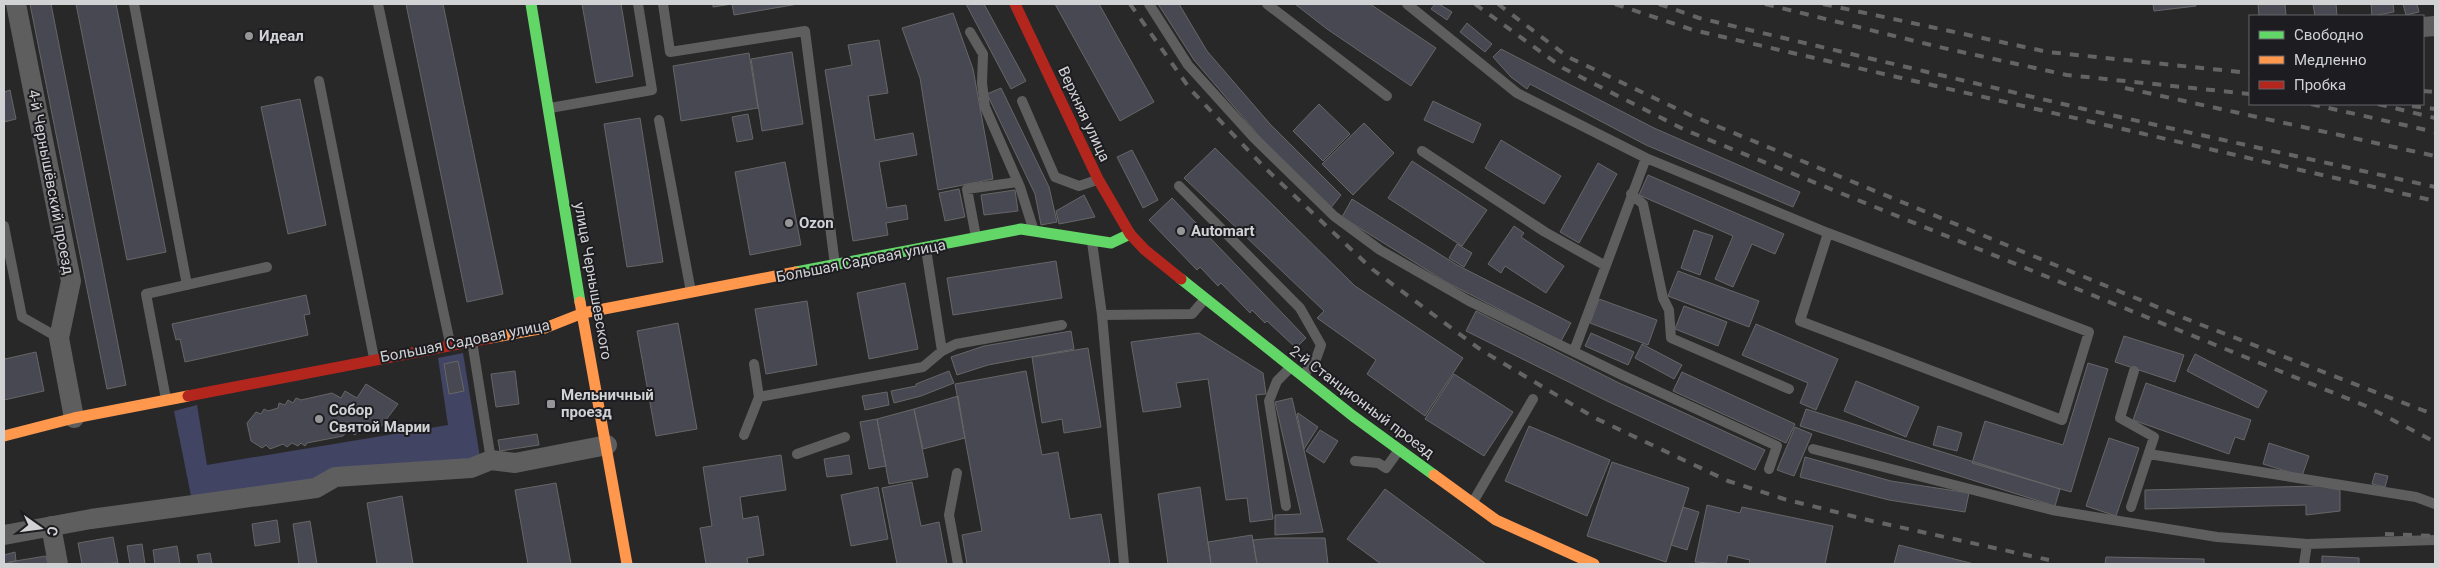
<svg xmlns="http://www.w3.org/2000/svg" width="2439" height="568" viewBox="0 0 2439 568" font-family="Roboto,sans-serif">
<style>
.green{fill:#424464}
.building{fill:#484853;stroke:#666667}
.lines{fill:none;stroke-linecap:round;stroke-linejoin:round}
.lane{stroke:#5e5e5f;stroke-width:10}
.street{stroke:#5e5e5f;stroke-width:20}
.fast{stroke:#63d668;stroke-width:11}
.slow{stroke:#ff974d;stroke-width:11}
.jam{stroke:#b3261e;stroke-width:11}
.rail{stroke:#646464;stroke-width:4;stroke-dasharray:9 9;stroke-linecap:butt}
.poi-dot{fill:#969698;stroke:#1d1d21;stroke-width:2}
.labels{text-anchor:middle;stroke-width:4;stroke-linejoin:round;paint-order:stroke}
.poi-label{font-size:15px;font-weight:bold;fill:#d1d2d4;stroke:#1d1d21;text-anchor:start}
.street-label{font-size:15px;fill:#d1d2d4;stroke:#1d1d21}
</style>
<rect width="100%" height="100%" fill="#282829"/>
<path class="green" d="M463 353 480 457 191 496 174 411 197 405 207 465 448 425 438 358Z"/>
<path class="building" d="M30 4H51L126 385 107 389Z
M76 4H116L166 252 127 260Z
M406 4H443L503 294 467 302Z
M582 4H621L633 76 596 83Z
M713 4H798L734 15 732 4 713 7Z
M966 4H984L1026 81 1011 89Z
M1055 4H1099L1154 102 1120 121Z
M1158 4H1179L1207 51 1270 124 1341 195 1330 209 1258 135 1194 60Z
M1295 4H1370L1436 48 1411 86 1327 29Z
M1435 4H1439L1452 12 1447 20 1431 9Z
M2153 4H2196V6L2154 11Z
M2258 4H2285L2286 16H2259Z
M2313 4H2336L2337 16H2315Z
M2371 4H2393L2394 12 2372 16Z
M2403 4H2417L2419 12 2406 15Z
M953 13 973 69 993 179 938 190 920 78 902 28Z
M1467 23 1492 44 1485 52 1460 32Z
M879 40 888 93 868 96 875 140 913 133 917 155 879 162 887 208 906 205 908 219 886 223 888 235 853 241 825 70 852 65 848 45Z
M1501 49 1654 128 1800 192 1793 207 1646 145 1530 84 1527 89 1511 77 1493 57Z
M792 52 803 124 762 131 751 59Z
M749 53 758 108 681 121 673 66Z
M1001 88 1049 187 1057 222 1041 225 1035 194 987 94Z
M10 90 16 119 4 122V92Z
M300 99 326 225 288 234 261 107Z
M1433 101 1481 124 1473 143 1424 120Z
M1319 104 1350 134 1323 161 1293 131Z
M748 114 753 139 737 142 732 117Z
M640 118 663 262 627 267 604 124Z
M1364 123 1394 153 1353 195 1322 164Z
M1501 140 1561 176 1544 204 1485 168Z
M1215 148 1355 286 1463 358 1425 416 1367 374 1376 360 1317 318 1324 311 1184 178Z
M1132 150 1158 200 1143 208 1117 157Z
M1412 161 1487 210 1462 246 1388 198Z
M785 162 801 245 750 255 735 172Z
M1598 163 1617 174 1579 243 1560 232Z
M1648 175 1784 234 1775 254 1752 244 1733 287 1715 279 1733 236 1639 195Z
M959 189 965 217 945 221 939 193Z
M1015 190 1018 211 984 215 981 195Z
M1084 195 1095 217 1059 224 1056 211Z
M1172 198 1306 338 1296 348 1267 321 1265 323 1252 310 1250 313 1221 283 1218 286 1200 267 1197 270 1149 220Z
M1352 199 1457 265 1571 323 1561 341 1446 282 1342 217Z
M1514 226 1524 233 1521 237 1564 266 1546 293 1505 266 1501 273 1488 264Z
M1694 230 1713 236 1700 275 1681 268Z
M1457 244 1472 253 1464 267 1449 258Z
M1056 261 1062 298 953 315 947 278Z
M1678 271 1759 301 1749 327 1668 296Z
M905 283 918 349 869 359 857 293Z
M306 295 310 314 304 315 308 335 185 362 180 339 176 340 172 324Z
M1599 299 1657 320 1648 345 1590 323Z
M807 301 817 365 766 374 755 309Z
M1684 306 1727 322 1718 346 1675 329Z
M1476 311 1619 383 1765 450 1755 470 1609 402 1466 331Z
M678 323 697 429 656 436 637 331Z
M1756 324 1838 359 1816 410 1800 403 1808 383 1742 355Z
M1071 331 1074 349 988 365 957 375 951 357 984 346Z
M1199 333 1263 373 1266 394 1256 395 1273 519 1250 522 1247 498 1226 500 1208 379 1176 383 1181 407 1143 412 1131 342Z
M1591 333 1634 352 1628 365 1585 346Z
M2124 336 2184 355 2175 382 2115 362Z
M1642 344 1682 365 1674 379 1635 358Z
M1088 348 1101 427 1064 433 1062 419 1042 423 1032 357Z
M36 352 44 391 4 400V354L5 359Z
M2195 354 2267 391 2258 408 2187 371Z
M458 361 464 391 449 394 444 364Z
M2088 363 2108 369 2071 492 1972 463 1985 421 2063 445Z
M515 371 519 404 496 407 491 374Z
M949 371 954 383 921 396 894 403 891 391 916 386V384Z
M1026 371 1042 455 1058 452 1070 519 1101 514 1110 564H967L962 535 982 531 955 384Z
M1682 372 1795 424 1786 443 1673 391Z
M1454 374 1513 412 1484 456 1425 419Z
M1856 381 1919 407 1906 437 1844 411Z
M2146 383 2251 420 2244 440 2235 437 2229 454 2133 420Z
M366 384 398 404 376 433 361 425 355 435 348 430 343 436 307 443 305 446 301 443 298 446 292 443 287 447 283 444 270 449 266 445 262 448 251 441 247 423 256 412 261 414 264 409 268 411 278 408 279 403 285 405 288 400 293 403 296 398 301 400 332 393 341 398 345 391 357 398Z
M887 392 889 405 865 410 862 396Z
M958 396 965 438 923 449 914 409Z
M1292 398 1323 532 1275 535V515L1301 514 1275 402Z
M914 409 928 477 889 484 877 419Z
M1806 409 2060 489 2055 506 1800 426Z
M1298 413 1318 427 1304 449 1297 414Z
M877 419 886 466 869 469 860 422Z
M1529 426 1610 460 1587 516 1505 481Z
M1938 426 1962 433 1957 451 1933 445Z
M1795 427 1812 434 1794 476 1777 470Z
M1320 430 1338 441 1324 463 1306 451Z
M537 434 539 445 500 451 498 440Z
M2109 438 2139 448 2116 516 2086 506Z
M2269 443 2309 456 2302 476 2263 464Z
M781 455 786 490 740 497 743 519 758 516 764 555 747 558 748 564H706L700 528 712 526 703 467Z
M849 455 852 474 827 477 824 459Z
M1805 457 1891 481 1969 493 1965 512 1889 500 1800 477Z
M1612 462 1689 488 1666 562 1587 536Z
M2375 473 2388 476 2385 487 2372 484Z
M912 482 921 526 939 522 947 564H897L882 488Z
M556 483 571 564H528L515 490Z
M2319 486 2340 490V511L2306 515V505L2145 509V490Z
M878 487 888 539 851 546 841 495Z
M1200 487 1211 564H1168L1158 494Z
M1385 489 1486 564H1381L1347 539Z
M402 496 413 564H377L367 503Z
M1707 505 1740 513 1742 507 1833 526 1825 564H1749L1750 560 1728 555 1726 564 1695 562Z
M1683 507 1699 512 1687 550 1671 545Z
M277 520 280 542 255 546 252 524Z
M310 521 317 564H299L293 524Z
M1252 535 1257 564H1211L1208 542Z
M113 537 118 563 82 564 78 543Z
M1275 538H1325L1328 564H1257L1253 540Z
M142 544 145 564H130L127 546Z
M1899 545 1974 564H1894Z
M177 546 180 564H155L153 550Z
M15 552 16 561 4 564V555Z
M210 553 212 564H199L197 555Z
M46 556 48 564H9V562Z
M2322 556 2359 558V564H2322Z
M2106 557 2204 559V564H2105Z"/>
<g class="lines">
<path class="lane" d="M134 4 187 285
M378 4 450 343
M663 4 670 52 805 31 835 265
M1149 4 1188 65 1254 138 1334 216 1380 250 1469 301 1622 375 1777 446 1769 469
M1267 4 1387 96
M1407 4 1517 93 1646 158 1828 233 2089 332 2062 420 1800 321 1828 233
M970 32 983 54 982 83 985 107 1020 187 1033 228
M319 81 374 358
M1022 101 1055 177 1079 186 1097 180
M550 108 652 90 638 4
M659 120 691 292
M1422 151 1545 232 1604 265
M1179 186 1300 308 1321 345 1316 359 1303 376
M1631 194 1643 204 1663 298 1669 310 1671 338 1789 389
M4 226 22 317 59 338
M976 237 967 189 1018 182
M1092 242 1102 315 1124 564
M926 249 942 351
M1102 315 1192 314 1204 300
M472 341 491 460
M1574 351 1646 158
M754 364 759 397
M166 399 146 294 267 267
M744 435 759 397 923 367 942 351 956 344 1062 325
M1813 449 2052 510 2217 537 2307 544
M797 454 845 437
M2149 454 2416 497 2435 504
M1355 461 1378 463 1386 468 1399 450
M957 473 949 515 958 564
M1473 502 1533 399
M1286 506 1269 401 1277 381 1290 368
M2131 507 2154 437 2120 418 2134 371
M2304 564 2307 544 2435 540"/>
<path class="street" d="M16 4 71 281 59 338 74 418
M2423 27 2435 26
M51 526 58 564
M4 535 91 519 316 488 335 477 471 468 491 460 515 463 607 445"/>
<path class="fast" d="M531 4 580 302
M796 272 1021 229 1111 243 1130 234
M1181 279 1353 416 1434 475"/>
<path class="slow" d="M580 302 627 564
M490 338 545 328 583 313 796 272
M4 436 74 418 188 396
M1434 475 1496 520 1594 564"/>
<path class="jam" d="M1015 4 1098 179 1130 234 1145 250 1181 279
M188 396 490 338"/>
<path class="rail" d="M1130 4 1190 89 1265 168 1372 269 1481 350 1595 418 1728 481 1784 499 1872 521 2049 560
M1475 4 1563 68 1685 130 2366 406 2435 442
M1498 4 1568 57 1690 115 2194 322 2435 415
M1615 4 1693 30 2435 201
M1659 4 1699 18 2084 109 2435 187
M1765 4 1939 47 2067 75 2250 94
M1823 4 2048 52 2250 73
M2125 88 2435 156
M2423 91 2435 92
M2311 104 2435 132
M2378 104 2435 118
M2412 106 2435 109
M2385 534 2435 536"/>
</g>
<g class="poi-dot">
<circle cx="249" cy="36" r="5"/>
<circle cx="789" cy="223" r="5"/>
<circle cx="1181" cy="231" r="5"/>
<rect x="546" y="399" width="10" height="10" rx="2.5"/>
<circle cx="319" cy="419" r="5"/>
</g>
<g class="labels">
<g class="poi-label">
<text x="259" y="41">Идеал</text>
<text x="799" y="228">Ozon</text>
<text x="1191" y="236">Automart</text>
<text x="561" y="400">Мельничный<tspan x="561" dy="17">проезд</tspan></text>
<text x="329" y="415">Собор<tspan x="329" dy="17">Святой Марии</tspan></text>
</g>
<g class="street-label">
<text transform="translate(1084 114) rotate(65)" y="5">Верхняя улица</text>
<text transform="translate(51 182) rotate(79)" y="5">4-й Чернышёвский проезд</text>
<text transform="translate(861 261) rotate(-11)" y="5">Большая Садовая улица</text>
<text transform="translate(593 281) rotate(80)" y="5">улица Чернышевского</text>
<text transform="translate(465 341) rotate(-11)" y="5">Большая Садовая улица</text>
<text transform="translate(1362 402) rotate(37)" y="5">2-й Станционный проезд</text>
</g>
</g>
<rect width="2439" height="568" fill="none" stroke="#d1d2d4" stroke-width="10"/>
<rect x="2249" y="15" width="175" height="90" fill="#1d1d21" stroke="#656569"/>
<rect x="2259" y="31" width="25" height="8" fill="#63d668" stroke="#656569"/>
<text x="2294" y="40" font-size="15" fill="#d1d2d4">Свободно</text>
<rect x="2259" y="56" width="25" height="8" fill="#ff974d" stroke="#656569"/>
<text x="2294" y="65" font-size="15" fill="#d1d2d4">Медленно</text>
<rect x="2259" y="81" width="25" height="8" fill="#b3261e" stroke="#656569"/>
<text x="2294" y="90" font-size="15" fill="#d1d2d4">Пробка</text>
<g transform="translate(40 528) rotate(104)" stroke="#1d1d21" stroke-width="4" paint-order="stroke">
<path d="M0-4L9 19L0 12L-9 19Z" fill="#d1d2d4"/>
<text y="-8" font-size="14" font-weight="bold" text-anchor="middle" fill="#d1d2d4">С</text>
</g>
</svg>
